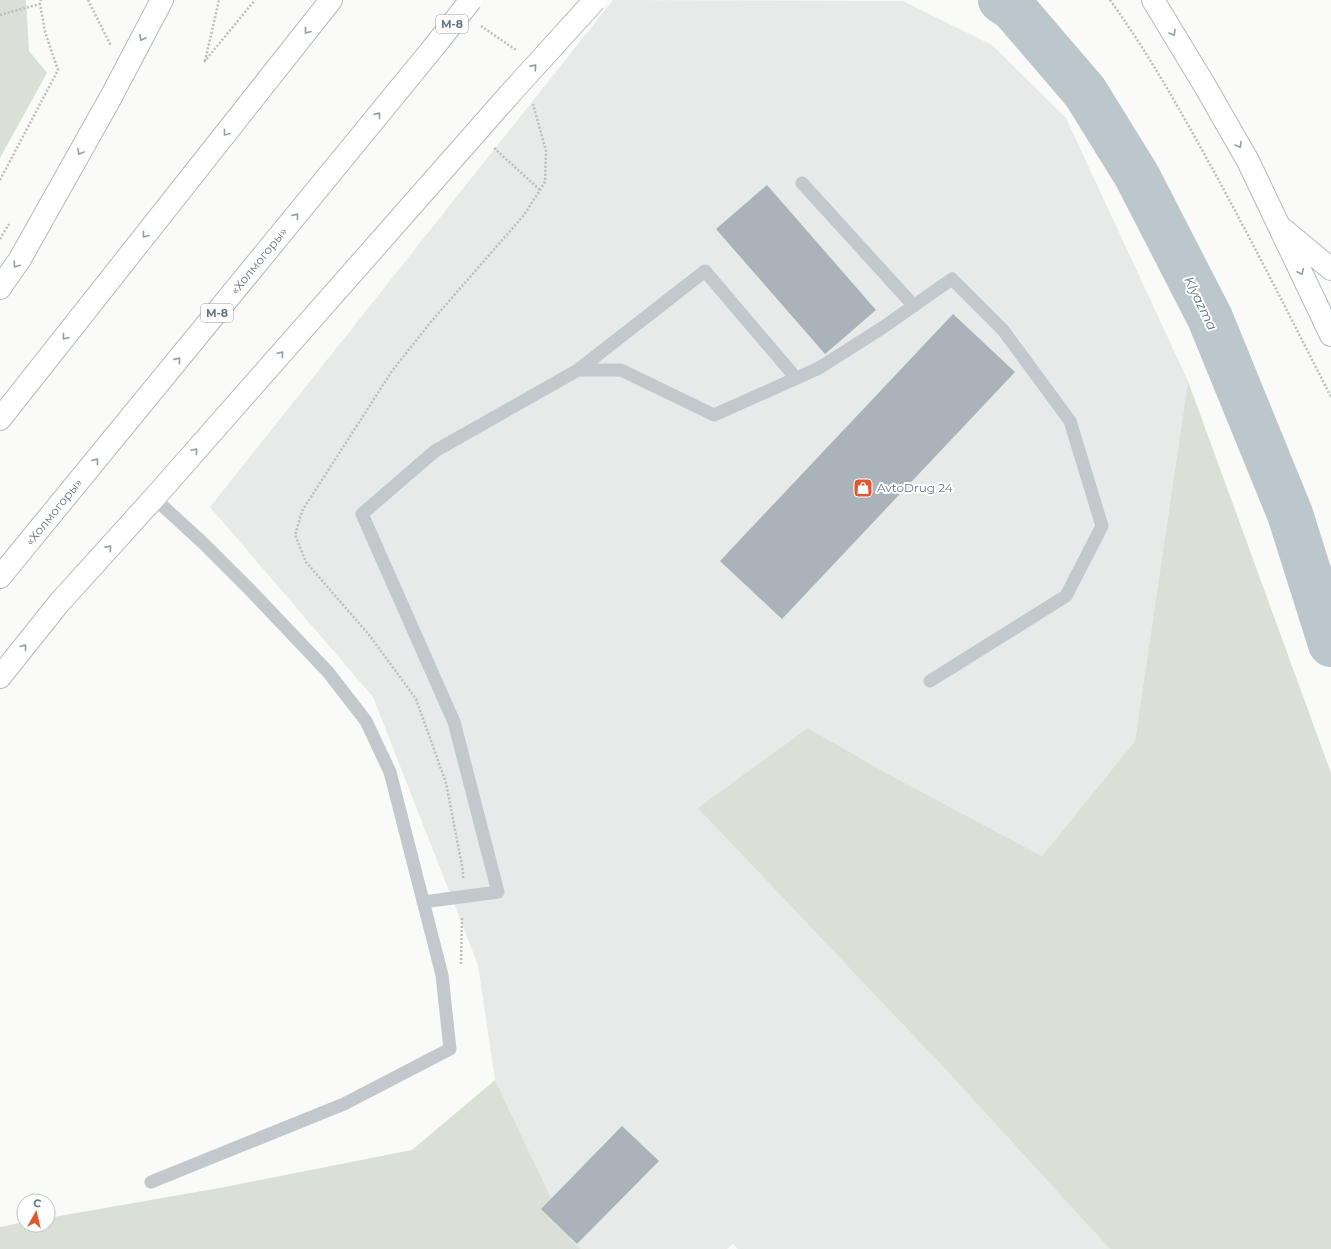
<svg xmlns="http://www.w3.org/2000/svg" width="1331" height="1249" viewBox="0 0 1331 1249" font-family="Montserrat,sans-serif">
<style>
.built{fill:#e8e9e9}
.green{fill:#dadfd7}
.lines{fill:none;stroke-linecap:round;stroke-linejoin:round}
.river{stroke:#bbc7cb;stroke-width:46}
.building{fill:#aab3b9}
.secondary-casing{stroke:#b3babf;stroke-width:24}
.trunk-casing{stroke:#b4b9bd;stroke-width:24}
.path{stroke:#bbbfc2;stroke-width:2.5;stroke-dasharray:2 2;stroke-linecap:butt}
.service{stroke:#c3c8cc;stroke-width:13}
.secondary{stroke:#fff;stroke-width:22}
.trunk{stroke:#fff;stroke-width:22}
.secondary-bridge-casing{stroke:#b3babf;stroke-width:24;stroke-linecap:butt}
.trunk-bridge-casing{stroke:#b4b9bd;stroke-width:24;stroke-linecap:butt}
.secondary-bridge{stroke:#fff;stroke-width:22}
.trunk-bridge{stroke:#fff;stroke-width:22}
.oneway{stroke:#939fa8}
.labels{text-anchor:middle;stroke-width:4;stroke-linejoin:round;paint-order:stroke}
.shield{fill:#fff;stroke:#939fa8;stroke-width:1}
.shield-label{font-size:11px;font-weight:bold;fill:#657683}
.street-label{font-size:12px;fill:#657683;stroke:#fff}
.poi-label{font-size:12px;fill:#657683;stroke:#fff;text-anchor:start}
.water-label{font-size:13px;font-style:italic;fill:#60757c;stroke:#fff}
</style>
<rect width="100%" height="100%" fill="#fafaf8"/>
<path class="built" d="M613 0 903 1 992 45 1066 118 1188 381 1135 741 1042 856 888 774 808 728 935 1058 1110 1249H738L733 1244 727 1249H581L571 1240 495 1080 478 965 373 697 210 507Z"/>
<path class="green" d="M0 0H26L29 51 47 73 0 158Z
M1188 381 1331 773V1249H1110L935 1058 698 808 808 728 888 774 1042 856 1135 741Z
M495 1080 571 1240 581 1249H0V1227L24 1222V1225H48V1218L225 1187 412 1150Z"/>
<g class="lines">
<path class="river" d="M1001 0 1013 8 1085 92 1137 176 1210 318 1290 514 1331 644"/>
</g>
<path class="building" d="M767 185 876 310 825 354 716 229Z
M953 314 1015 372 782 619 720 561Z
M622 1126 659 1161 577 1244 541 1209Z"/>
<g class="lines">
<g class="secondary-casing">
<path id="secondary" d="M1153 0 1205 86 1248 161 1331 335
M1284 230 1331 269
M0 288 20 259 111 97 162 0
M0 677 59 603 154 498 508 96"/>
</g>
<g class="trunk-casing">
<path id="trunk" d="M0 419 331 0
M0 577 433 48"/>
</g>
<path class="path" d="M88 0 111 46
M1110 0C1151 57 1184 117 1218 179 1257 251 1294 324 1331 397
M0 15 40 4
M481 26 516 50
M205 61 219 0
M204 62 255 0
M496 148 495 149 540 190
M0 180 58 70 45 32 40 4 41 0
M0 239 9 224
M463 878V871L446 783 416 699 370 636 306 562 295 535 302 511 392 371 430 323 524 215 545 182 546 151 533 104
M461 964 462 917"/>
<path class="service" d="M802 183 914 306
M578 370 705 271 796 378
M423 902 498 892 454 722 362 514 435 451 578 370H621L714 415 819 368 882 328 952 279 1003 330 1070 421 1102 526 1066 596 930 681
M151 1182 344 1104 450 1049 442 975 390 772 366 721 328 672 253 593 202 542 154 498"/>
<use href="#secondary" class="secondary"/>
<use href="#trunk" class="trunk"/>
<g class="secondary-bridge-casing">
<path id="secondary-bridge" d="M508 96 595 0"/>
</g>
<g class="trunk-bridge-casing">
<path id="trunk-bridge" d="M433 48 471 0"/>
</g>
<use href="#secondary-bridge" class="secondary-bridge"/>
<use href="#trunk-bridge" class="trunk-bridge"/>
</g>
<defs><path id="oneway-chevron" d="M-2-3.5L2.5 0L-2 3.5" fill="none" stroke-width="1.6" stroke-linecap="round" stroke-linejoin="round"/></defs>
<g class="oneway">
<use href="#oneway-chevron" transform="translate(307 31) rotate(128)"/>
<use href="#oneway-chevron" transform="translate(1173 33) rotate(59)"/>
<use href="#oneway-chevron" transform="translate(142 38) rotate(117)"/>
<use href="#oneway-chevron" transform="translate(534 67) rotate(-48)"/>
<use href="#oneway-chevron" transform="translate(378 115) rotate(-51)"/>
<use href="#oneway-chevron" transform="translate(226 133) rotate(128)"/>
<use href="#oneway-chevron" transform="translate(1239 145) rotate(60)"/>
<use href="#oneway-chevron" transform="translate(80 152) rotate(119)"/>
<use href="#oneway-chevron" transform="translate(296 216) rotate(-51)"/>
<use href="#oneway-chevron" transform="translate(145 235) rotate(128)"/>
<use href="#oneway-chevron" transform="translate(16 265) rotate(124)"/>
<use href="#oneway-chevron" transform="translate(1301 272) rotate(64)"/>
<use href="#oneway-chevron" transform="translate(65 337) rotate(128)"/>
<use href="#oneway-chevron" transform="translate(281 354) rotate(-49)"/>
<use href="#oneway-chevron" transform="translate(178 360) rotate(-51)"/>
<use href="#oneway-chevron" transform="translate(195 451) rotate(-49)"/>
<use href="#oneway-chevron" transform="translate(96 461) rotate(-51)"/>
<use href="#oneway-chevron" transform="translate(109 548) rotate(-48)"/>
<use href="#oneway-chevron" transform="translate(24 647) rotate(-52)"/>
</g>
<defs>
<g id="shop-square" transform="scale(1)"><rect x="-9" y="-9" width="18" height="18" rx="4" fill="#e4572e" stroke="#fff"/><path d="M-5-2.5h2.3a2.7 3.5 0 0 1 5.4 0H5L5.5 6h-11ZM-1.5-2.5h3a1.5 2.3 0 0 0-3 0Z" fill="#fff"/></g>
</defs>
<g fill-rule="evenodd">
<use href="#shop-square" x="863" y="488"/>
</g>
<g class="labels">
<g class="shield">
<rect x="436" y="15" width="32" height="18" rx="3"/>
<rect x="201" y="304" width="32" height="18" rx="3"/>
</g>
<g class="shield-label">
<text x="452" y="28">М-8</text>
<text x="217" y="317">М-8</text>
</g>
<g class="street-label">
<text transform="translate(259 261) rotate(-51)" y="4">«Холмогоры»</text>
<text transform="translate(54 512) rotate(-51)" y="4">«Холмогоры»</text>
</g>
<g class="poi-label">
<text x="877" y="492">AvtoDrug 24</text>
</g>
<g class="water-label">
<text transform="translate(1201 303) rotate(64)" y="5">Klyazma</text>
</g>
</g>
<g transform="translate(36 1213) rotate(8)"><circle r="19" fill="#ffffff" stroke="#c1c8cd"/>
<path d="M0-3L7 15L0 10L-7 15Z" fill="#e4572e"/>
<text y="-6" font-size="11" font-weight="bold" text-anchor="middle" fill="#657683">С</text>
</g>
</svg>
